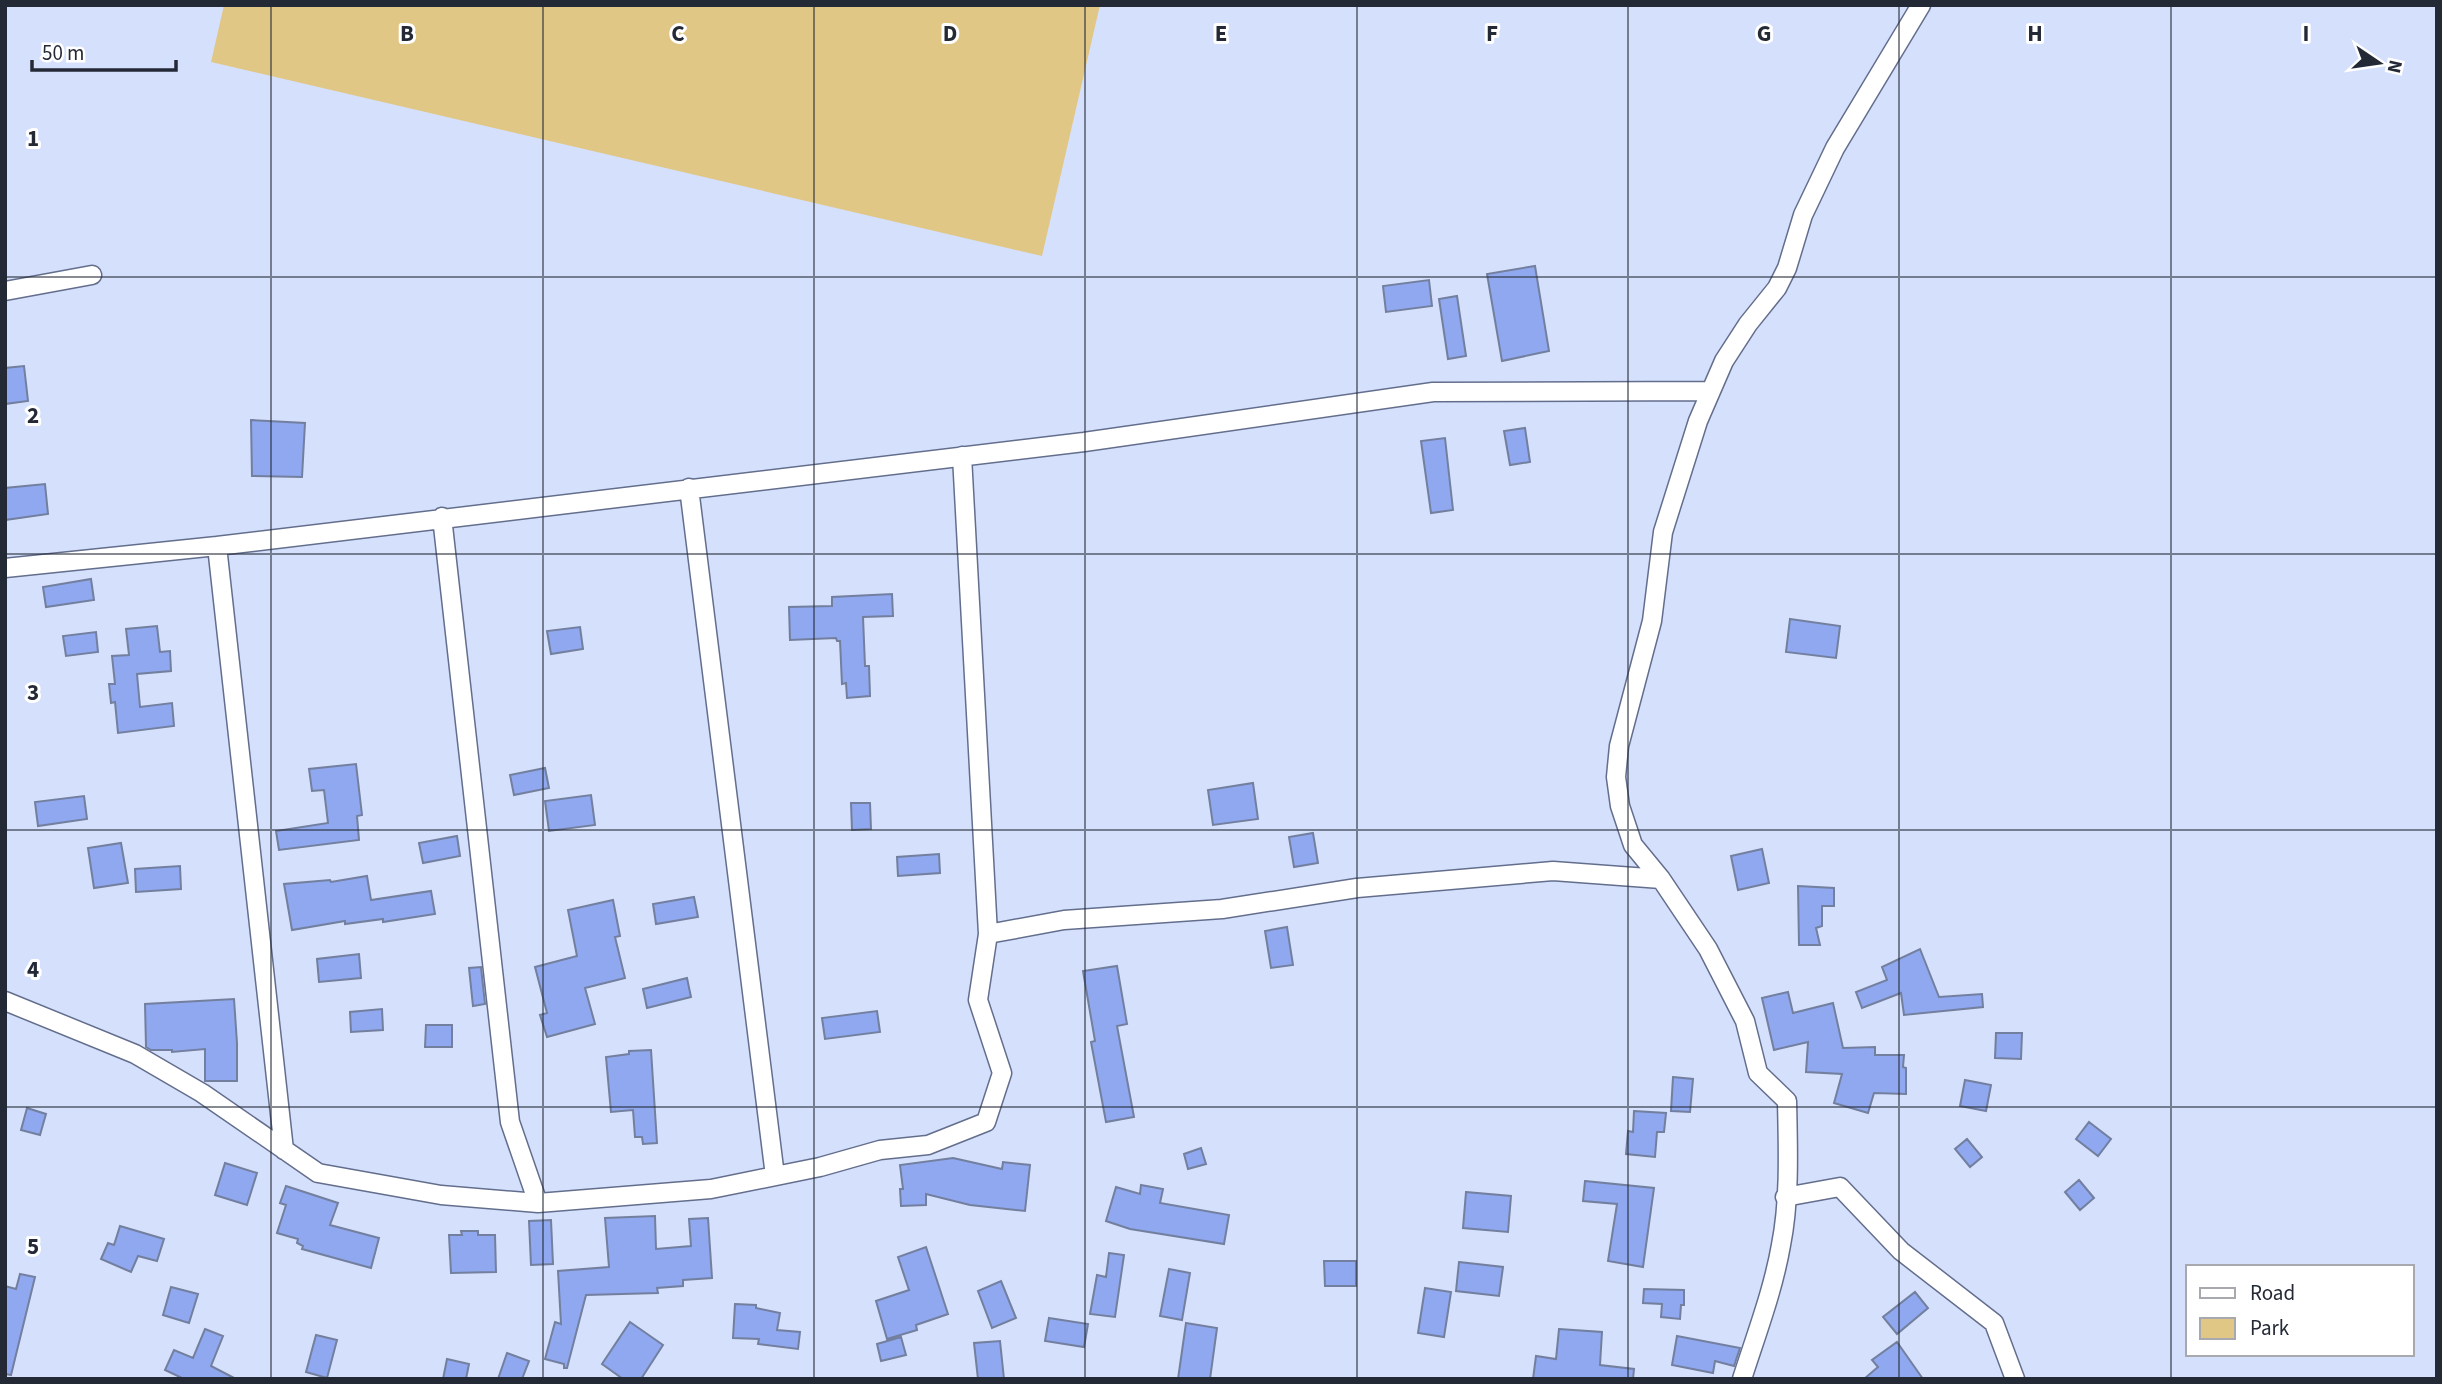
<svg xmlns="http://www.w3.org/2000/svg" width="2442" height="1384" viewBox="0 0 2442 1384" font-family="'Source Sans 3',sans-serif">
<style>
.green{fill:#e1c786}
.building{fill:#8fa8f0;stroke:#737f9e;stroke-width:2}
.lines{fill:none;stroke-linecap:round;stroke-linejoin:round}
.minor-casing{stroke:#636e8d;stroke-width:21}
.minor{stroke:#fff;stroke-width:18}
.grid{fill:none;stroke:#242936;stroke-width:2;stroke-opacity:0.55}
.grid-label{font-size:23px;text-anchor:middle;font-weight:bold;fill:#242936;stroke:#fff;stroke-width:6;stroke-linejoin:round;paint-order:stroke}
</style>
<rect width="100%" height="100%" fill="#d5e0fc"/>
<path class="green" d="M224 5H1100L1042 256 211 62Z"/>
<path class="building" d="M1535 266 1549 351 1502 361 1487 274Z
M1429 280 1432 306 1386 312 1383 286Z
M1457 296 1466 356 1448 359 1439 299Z
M24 366 28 401 5 404V368Z
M251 420 305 423 302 477 252 476Z
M1525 428 1530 462 1510 465 1504 431Z
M1445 438 1453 510 1431 513 1421 441Z
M45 484 48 514 5 520V488Z
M91 579 94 600 46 607 43 587Z
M892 594 893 616 863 617 865 666H869L870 696 847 698 846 683 842 684 840 641H837L836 638 790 640 789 607 832 606V597Z
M1790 619 1840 626 1836 658 1786 652Z
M157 626 160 652 170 651 171 671 137 674 140 707 172 703 174 726 118 733 115 702 111 703 109 684H115L112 656 129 655 126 629Z
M580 627 583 649 551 654 547 631Z
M96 632 98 652 66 656 63 636Z
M356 764 362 815 357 816 359 840 279 850 276 831 328 823 324 790 312 791 309 769Z
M545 768 549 788 514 795 510 775Z
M1253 783 1258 819 1213 825 1208 790Z
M591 795 595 825 549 831 545 801Z
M84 796 87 819 38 826 35 802Z
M851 803H870L871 829 852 830Z
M1313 833 1318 863 1294 867 1289 837Z
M457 836 460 856 423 863 419 843Z
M121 843 128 883 94 888 88 848Z
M1762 849 1769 883 1738 890 1731 856Z
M939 854 940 873 898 876 897 857Z
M180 866 181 889 136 892 135 869Z
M367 876 371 900 431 891 435 914 383 922V919L345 924V921L292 930 284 884 330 880 331 882Z
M1798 886 1834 888V906H1822V926L1816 928 1820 945H1799Z
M694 897 698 917 656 924 653 904Z
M613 900 620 936 615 937 625 978 585 988 595 1024 547 1037 540 1015 547 1013 535 967 577 956 568 910Z
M1287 927 1293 965 1271 968 1265 931Z
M1920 949 1939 997 1982 994 1983 1007 1904 1015 1901 993 1862 1008 1856 992 1887 980 1882 967Z
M359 954 361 978 319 982 317 959Z
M1117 966 1127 1024 1117 1026 1134 1117 1106 1122 1091 1042 1095 1041 1083 971Z
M481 967 485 1004 473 1006 469 968Z
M687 978 691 997 647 1008 643 989Z
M1788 992 1793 1013 1833 1003 1843 1048 1875 1047V1055H1904L1903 1067 1906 1068V1094L1874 1093 1868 1113 1834 1103 1842 1074 1806 1072 1808 1042 1774 1050 1762 998Z
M234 999 237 1043V1081H205V1049L172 1052V1050H151L146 1047 145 1004Z
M382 1009 383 1030 351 1032 350 1012Z
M877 1011 880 1032 825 1039 822 1018Z
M426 1025H452V1047H425Z
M1996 1033H2022L2021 1059 1995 1058Z
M651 1050 657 1143 643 1144 642 1137H635L633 1110 611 1112 606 1057 629 1054V1051Z
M1673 1077 1693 1079 1690 1112 1671 1111Z
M1965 1080 1991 1085 1986 1111 1960 1106Z
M27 1108 46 1114 40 1135 21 1130Z
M1634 1111 1666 1113 1664 1132H1657L1655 1157 1626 1154 1628 1131 1633 1132Z
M2089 1122 2111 1139 2098 1156 2076 1139Z
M1967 1139 1982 1157 1970 1167 1955 1149Z
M1201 1148 1206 1164 1188 1169 1184 1154Z
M953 1158 1002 1169 1003 1162 1030 1165 1025 1211 970 1205 926 1194V1205L901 1206 900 1189H903L900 1165Z
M225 1163 257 1173 247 1205 215 1195Z
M2079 1180 2094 1198 2080 1210 2065 1192Z
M1585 1181 1654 1188 1643 1267 1608 1261 1617 1204 1583 1201Z
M1141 1185 1163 1189 1160 1203 1229 1215 1224 1244 1130 1229 1106 1221 1116 1187 1140 1194Z
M286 1186 338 1203 330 1225 379 1238 371 1268 302 1249 303 1246 297 1243 298 1239 277 1233 286 1205 280 1203Z
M1466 1192 1511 1196 1508 1232 1463 1228Z
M655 1216 656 1249 691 1246 689 1219 708 1218 712 1278 683 1280V1286L657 1288 658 1293 586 1295 567 1368H564V1364L545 1359 555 1322 561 1324 558 1271 609 1267 605 1218Z
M551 1220 553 1264 531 1265 529 1221Z
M120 1226 164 1239 157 1261 138 1256 131 1272 101 1259 108 1243 114 1245Z
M461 1231H478V1235H495L496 1272 451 1273 449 1235H462Z
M926 1247 948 1314 916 1325 917 1330 887 1339 876 1301 909 1290 898 1257Z
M1109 1253 1124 1255 1115 1317 1090 1314 1097 1275 1106 1277Z
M1324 1261H1356V1286H1325Z
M1459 1262 1503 1267 1499 1296 1456 1291Z
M1169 1269 1190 1273 1182 1320 1160 1316Z
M20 1274 35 1277 11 1375 5 1374V1286L16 1289Z
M1001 1281 1016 1318 992 1328 978 1291Z
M171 1287 198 1294 189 1323 163 1315Z
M1425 1288 1451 1292 1444 1337 1418 1333Z
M1644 1289 1684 1290V1305H1681L1680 1319 1661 1317 1662 1304 1643 1303Z
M1915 1292 1928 1308 1897 1334 1883 1317Z
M735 1304 756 1305V1308L780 1313 777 1330 800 1332 798 1349 758 1344 759 1339 733 1338Z
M1049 1318 1088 1324 1084 1347 1045 1341Z
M630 1322 663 1345 641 1379H623L602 1364Z
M1186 1323 1217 1328 1210 1379H1178Z
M205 1329 223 1336 211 1366 236 1379H184L165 1370 174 1350 193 1358Z
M1559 1329 1602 1332 1600 1365 1634 1369 1633 1379H1533L1536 1356 1556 1359Z
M316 1335 337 1340 327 1378 306 1372Z
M1677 1336 1740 1348 1734 1366 1715 1361 1713 1373 1672 1365Z
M901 1337 906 1355 881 1361 877 1344Z
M1000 1341 1004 1379H978L974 1343Z
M1897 1342 1923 1379H1864L1878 1367 1872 1360Z
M507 1353 529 1361 522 1379H498Z
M447 1359 469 1364 466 1379H443Z"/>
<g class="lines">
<g class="minor-casing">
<path id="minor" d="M5 291 92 275
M962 456 988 934
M689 488 775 1176
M442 517 510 1122 538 1203
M217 546 284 1150
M5 568 217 546 1084 442 1433 392 1711 391
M5 1001 135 1054 202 1093 318 1173 441 1195 538 1203 711 1189 820 1167 880 1150 928 1145 986 1122 1002 1073 978 1000 988 934 1064 920 1222 909 1357 888 1553 871 1661 879
M1785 1197 1840 1187 1901 1251 1994 1323 2015 1379
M1742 1379C1756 1335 1773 1291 1781 1245 1790 1200 1788 1147 1787 1101L1758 1073 1745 1021 1708 949 1661 879 1633 845 1620 806 1616 777 1619 746 1652 621 1663 532 1698 421 1724 361 1748 324 1777 288 1787 268 1803 215 1835 148 1921 5"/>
</g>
<use href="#minor" class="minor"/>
</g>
<path class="grid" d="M271 5V1379M543 5V1379M814 5V1379M1085 5V1379M1357 5V1379M1628 5V1379M1899 5V1379M2171 5V1379M5 277H2437M5 554H2437M5 830H2437M5 1107H2437"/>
<g class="grid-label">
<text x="407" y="41">B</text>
<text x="678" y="41">C</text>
<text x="950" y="41">D</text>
<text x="1221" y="41">E</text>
<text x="1492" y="41">F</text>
<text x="1764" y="41">G</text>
<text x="2035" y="41">H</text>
<text x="2306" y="41">I</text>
<text x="33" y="146">1</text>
<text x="33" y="423">2</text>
<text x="33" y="700">3</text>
<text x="33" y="977">4</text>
<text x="33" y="1254">5</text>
</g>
<rect width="2442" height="1384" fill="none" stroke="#242936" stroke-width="14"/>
<rect x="2186" y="1265" width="228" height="91" fill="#ffffff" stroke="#a7a9af" stroke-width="2"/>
<rect x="2200" y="1288" width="35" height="10" fill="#ffffff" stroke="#a7a9af" stroke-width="2"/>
<text x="2250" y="1300" font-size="21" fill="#242936">Road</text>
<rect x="2200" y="1318" width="35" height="21" fill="#e1c786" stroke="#a7a9af" stroke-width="2"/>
<text x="2250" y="1335" font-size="21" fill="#242936">Park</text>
<g transform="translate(2379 63) rotate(103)" stroke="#ffffff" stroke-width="5" paint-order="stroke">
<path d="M0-5L12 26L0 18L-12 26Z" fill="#242936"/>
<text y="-10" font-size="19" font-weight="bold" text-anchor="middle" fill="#242936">N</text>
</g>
<path d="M32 60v10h144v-10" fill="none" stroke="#242936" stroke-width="3.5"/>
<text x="42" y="60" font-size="21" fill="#242936" stroke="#ffffff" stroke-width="5" paint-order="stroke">50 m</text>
</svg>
